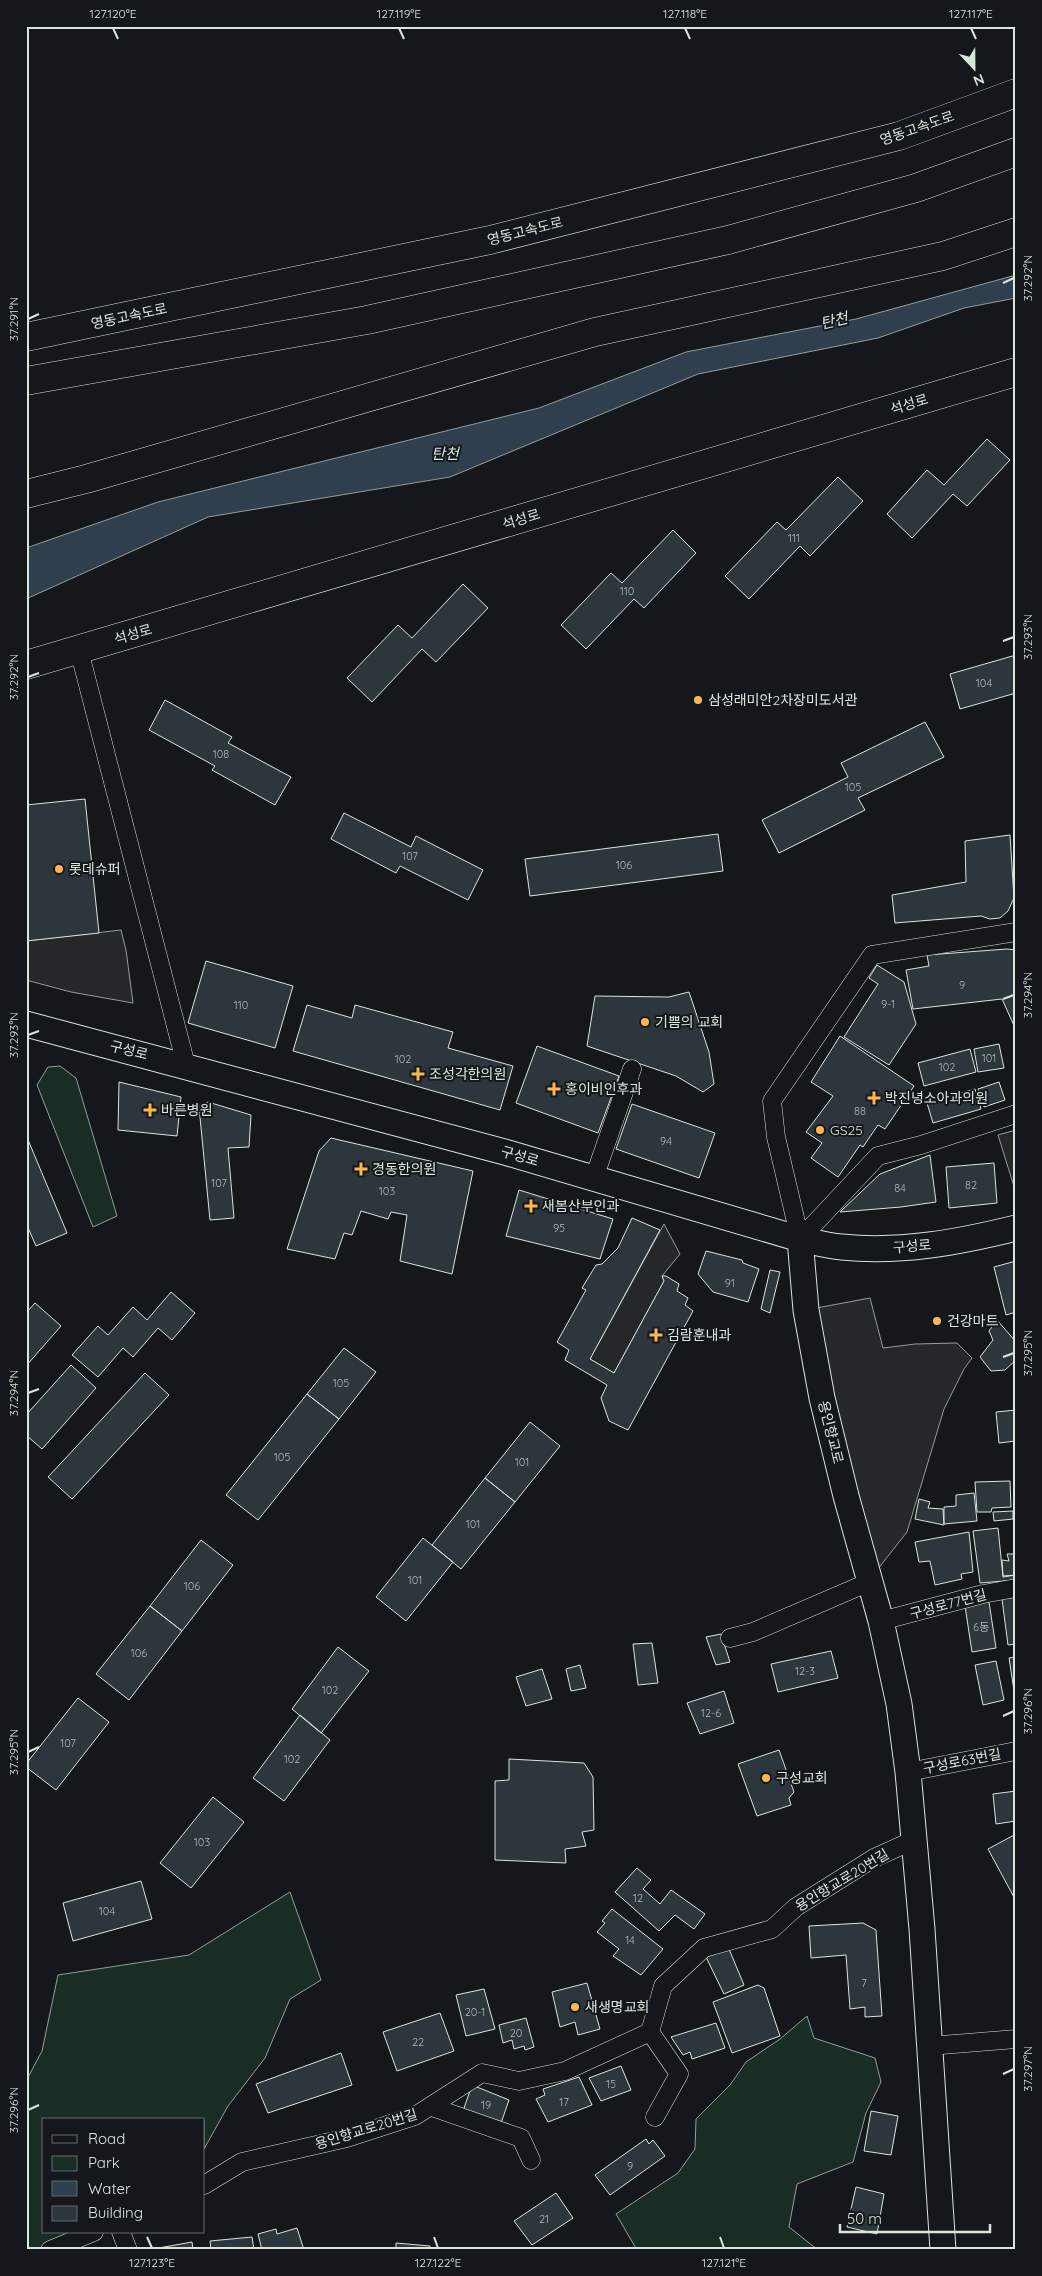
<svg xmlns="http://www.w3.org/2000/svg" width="1042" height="2276" viewBox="0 0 1042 2276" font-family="Quicksand,'Noto Sans KR',sans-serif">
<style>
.green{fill:#1a2d24;stroke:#939e99}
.parking{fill:#24282b;stroke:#939e99}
.water{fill:#2f3f4d;stroke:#939e99}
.building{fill:#2c363c;stroke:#d8e6dc}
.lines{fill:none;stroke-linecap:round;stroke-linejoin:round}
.street-casing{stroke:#d8e6dc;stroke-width:19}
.secondary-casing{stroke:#d8e6dc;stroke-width:27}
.highway-casing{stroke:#d8e6dc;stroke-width:29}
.street{stroke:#14181c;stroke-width:18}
.secondary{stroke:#14181c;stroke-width:25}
.highway{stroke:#14181c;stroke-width:28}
.ticks{fill:none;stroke:#d8e6dc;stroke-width:2}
.poi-dot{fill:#ffb74d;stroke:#14181c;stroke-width:2}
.labels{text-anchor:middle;stroke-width:4;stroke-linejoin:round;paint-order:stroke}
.number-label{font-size:11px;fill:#adbab4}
.street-label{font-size:14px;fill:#d8e6dc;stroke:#14181c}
.poi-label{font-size:14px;fill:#d8e6dc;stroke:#14181c;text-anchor:start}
.water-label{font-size:15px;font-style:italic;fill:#d8e6dc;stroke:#14181c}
.neatline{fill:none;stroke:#d8e6dc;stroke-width:2}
.ticks-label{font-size:12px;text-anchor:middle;fill:#d8e6dc}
</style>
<rect width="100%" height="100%" fill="#14181c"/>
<path class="green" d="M60 1066 76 1078 117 1216 93 1227 37 1085 48 1067Z
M290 1892 321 1980 290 1999 265 2058 228 2106 204 2149V2120H44V2232H84L39 2250H26V2081L42 2051 58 1975 189 1955Z
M807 2016 814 2038 875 2058 881 2082 866 2113 853 2162 797 2184 789 2227 818 2250H637L616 2214 678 2173 695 2149 696 2119 730 2085 746 2062 780 2039Z"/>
<path class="parking" d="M121 930 126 950 133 1003 71 992 26 980V941Z
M1016 1130V1193L998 1135Z
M664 1224 680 1254 662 1276 664 1281 614 1373 590 1359Z
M870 1298 883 1348 915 1344 957 1343 972 1358 964 1369 944 1409 907 1532 870 1579 806 1310Z"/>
<path class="water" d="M1016 275V298L964 308 878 338 698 374 450 477 208 517 26 599V548L158 502 539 408 686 352 856 319Z"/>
<path class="building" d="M987 439 1010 460 967 506 953 494 912 538 887 514 927 470 944 485Z
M838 477 863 501 810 556 800 546 749 599 725 576 777 522 786 530Z
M673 530 696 553 644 608 634 599 586 649 561 625 611 573 622 583Z
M463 584 488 608 436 662 422 649 372 702 347 678 398 625 412 638Z
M1016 655V693L960 709 950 674Z
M165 700 232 737 228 743 291 777 275 805 212 770 215 766 149 730Z
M925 722 944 757 858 798 865 810 779 853 762 820 848 777 841 763Z
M85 799 99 933 26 941V805Z
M344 813 411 847 416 836 483 870 468 900 400 866 396 873 331 839Z
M718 834 723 871 530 896 525 859Z
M1010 835 1014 898 1008 911 1000 918 990 919 981 916 895 923 892 895 966 882 965 841Z
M1007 949 1016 950V1030L1002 999 913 1009 906 970 929 966 927 955Z
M206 961 293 986 275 1048 188 1023Z
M877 965 904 982 916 1024 889 1065 844 1037 878 984 869 978Z
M689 992 709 1052 714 1084 703 1092 676 1076 587 1046 595 996 669 997Z
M307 1005 352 1018 355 1005 453 1032 448 1048 513 1066 500 1110 293 1051Z
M840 1036 914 1086 885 1129 878 1125 863 1147 860 1145 838 1177 811 1158 822 1143 806 1132 833 1096 811 1082Z
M999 1044 1004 1068 978 1072 974 1049Z
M537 1046 619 1076 598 1133 516 1103Z
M970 1049 976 1072 924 1086 918 1063Z
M119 1082 181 1097 177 1136 118 1130Z
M999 1082 1005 1100 984 1107 978 1089Z
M975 1089 981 1109 933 1123 927 1103Z
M208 1102 251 1115 249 1147 228 1148 234 1218 210 1220 199 1107Z
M632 1104 715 1133 699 1178 616 1149Z
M26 1135 67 1233 36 1246 26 1223Z
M331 1138 473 1171 452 1274 400 1261 407 1215 391 1212 388 1219 361 1211 352 1235 344 1233 335 1259 287 1249 319 1151Z
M930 1155 936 1202 901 1207 840 1212 880 1174Z
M994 1163 997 1203 949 1208 946 1167Z
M519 1190 613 1219 600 1259 506 1236Z
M632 1218 660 1230 590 1359 614 1373 664 1281 662 1276H666L679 1284 677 1291 688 1298 685 1305 693 1311 628 1430 609 1421 601 1398 607 1385 565 1360 569 1350 557 1342 586 1290 582 1288 596 1265 602 1264 618 1248Z
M706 1251 742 1260 743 1263 759 1269 748 1302 713 1292 698 1274Z
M1016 1261V1312L1006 1315 994 1267Z
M770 1270 780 1272 770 1313 761 1309Z
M171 1292 195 1313 172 1340 158 1328 133 1357 123 1348 98 1377 72 1355 98 1326 108 1335 133 1307 147 1320Z
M35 1303 61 1326 26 1366V1313Z
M997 1320 1016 1342V1360L1005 1370 991 1371 980 1357 993 1340 989 1331Z
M344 1348 376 1372 339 1419 307 1394Z
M71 1365 96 1388 42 1449 26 1435V1415Z
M145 1373 169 1395 72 1499 48 1477Z
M307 1394 339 1419 258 1520 226 1495Z
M1016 1410V1441L999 1443 996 1412Z
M530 1422 560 1446 515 1502 485 1478Z
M485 1478 515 1502 461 1569 432 1545Z
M1010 1481 1011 1507 992 1508 991 1512H977L975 1482Z
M974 1493 977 1521 944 1524V1507L956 1506V1495Z
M919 1499 930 1502 928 1508 943 1509 944 1525 915 1519Z
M1013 1511V1519L994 1521 993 1512Z
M998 1528 1003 1577 1016 1575V1580L980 1583 973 1531Z
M969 1532 973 1572 961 1574 962 1579 935 1585 930 1561 919 1562 915 1542Z
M423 1538 453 1562 406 1621 376 1597Z
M201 1540 233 1565 182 1631 150 1606Z
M1007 1554H1016V1575L1003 1576 1002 1560 1009 1561Z
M1016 1597V1644L1008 1645 1002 1599Z
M989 1602 996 1648 972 1652 965 1606Z
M150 1606 182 1631 129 1700 96 1674Z
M721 1634 730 1662 716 1665 706 1637Z
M652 1643 658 1683 638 1685 633 1644Z
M338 1647 369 1671 321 1733 292 1709Z
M831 1651 838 1678 778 1692 771 1664Z
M1016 1657V1697H1015L1009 1658Z
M996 1661 1004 1700 983 1705 975 1665Z
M580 1665 586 1688 571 1691 566 1669Z
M542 1669 552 1699 526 1706 516 1677Z
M724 1691 734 1723 700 1734 687 1703Z
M78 1698 109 1722 56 1790 26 1767V1764Z
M300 1715 330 1740 284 1801 253 1778Z
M779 1750 794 1792 789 1798 791 1805 757 1816 738 1764Z
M509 1759 584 1763 593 1777 594 1830 582 1832 586 1846 565 1849 566 1863 495 1860V1781L509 1780Z
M1016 1791V1821L996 1824 993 1794Z
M213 1797 244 1822 191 1888 160 1863Z
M1016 1834V1901L988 1849Z
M637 1868 651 1880 643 1889 660 1904 671 1890 705 1914 694 1929 675 1915 659 1931 615 1892Z
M141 1881 152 1919 73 1941 63 1903Z
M612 1909 663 1949 641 1975 613 1956 619 1949 597 1932 605 1923 602 1921Z
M863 1923 876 1930 882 2016 865 2017V2007L850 2009 846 1955 811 1958 809 1926Z
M729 1949 744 1985 724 1994 706 1957Z
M587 1983 600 2029 578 2035 575 2022 560 2027 552 1992Z
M758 1985 764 1988 780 2036 732 2053 713 2002Z
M484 1989 495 2029 466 2036 456 1995Z
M440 2013 454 2051 397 2071 383 2032Z
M526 2018 534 2047 525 2050 524 2046 514 2049 512 2040 503 2043 499 2025Z
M716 2023 725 2048 692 2059 690 2052 683 2055 671 2037Z
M341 2053 352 2085 268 2113 256 2084Z
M621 2066 631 2090 601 2101 589 2078Z
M579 2077 592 2105 548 2122 536 2099 545 2095 543 2089Z
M472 2085 509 2100 500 2126 463 2111Z
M871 2111 898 2116 891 2155 864 2151Z
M646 2139 649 2144 653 2140 665 2156 610 2195 595 2175Z
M856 2187 884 2194 877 2234 847 2227Z
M556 2193 573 2218 532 2245 514 2221Z
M297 2228 304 2250H262L258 2234 276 2229 277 2234Z
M252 2237 254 2250H211L210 2241Z
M192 2242 193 2250 153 2249Z
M396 2243 430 2246V2250H396Z"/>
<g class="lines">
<g class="street-casing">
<path id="street" d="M79 650 186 1065
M594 1178 632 1069
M800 1239 776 1137 772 1101 872 955 1016 932
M800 1239 878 1156 921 1145 1016 1114
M881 1621 983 1594 1016 1588
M730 1638 753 1632 860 1586 870 1579
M908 1772 1016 1751
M650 2032 679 2074 655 2117
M929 2046 1016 2039
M432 2107 521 2138 531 2160
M204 2185 242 2162 347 2138 415 2116 482 2073 519 2081 565 2071 650 2032 663 1986 704 1948 772 1929 796 1907 874 1858 914 1840
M121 2232 128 2250
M50 2250 94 2232"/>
</g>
<g class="secondary-casing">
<path id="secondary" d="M26 1024 508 1153 800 1239C814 1242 828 1246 842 1247 901 1253 959 1242 1016 1228
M800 1239 806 1310 822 1398 846 1496 881 1621 899 1704 908 1772 922 1929 943 2250"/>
</g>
<g class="highway-casing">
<path id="highway" d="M26 337 490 240 899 136 1016 93
M26 381 367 320 728 240 916 188 1016 152
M26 494 86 479 595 332 943 256 1016 232
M26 665 1016 372"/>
</g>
<use href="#street" class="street"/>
<use href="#secondary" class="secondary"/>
<use href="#highway" class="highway"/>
</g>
<path class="ticks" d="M113 28 118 39M399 28 404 39M685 28 690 39M971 28 976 39M1003 283 1014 278M28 319 39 314M1003 641 1014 637M28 677 39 673M1003 999 1014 995M28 1035 39 1031M1003 1357 1014 1353M28 1393 39 1389M1003 1716 1014 1711M28 1752 39 1747M1003 2074 1014 2069M28 2110 39 2105M147 2237 152 2248M434 2237 438 2248M720 2237 724 2248"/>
<g class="poi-dot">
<circle cx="698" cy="700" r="5"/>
<circle cx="59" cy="869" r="5"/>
<circle cx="645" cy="1022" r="5"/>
<path d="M415.5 1066.5h5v5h5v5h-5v5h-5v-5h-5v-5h5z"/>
<path d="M551.5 1081.5h5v5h5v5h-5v5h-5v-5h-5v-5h5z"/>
<path d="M871.5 1090.5h5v5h5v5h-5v5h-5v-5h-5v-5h5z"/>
<path d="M147.5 1102.5h5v5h5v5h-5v5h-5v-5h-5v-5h5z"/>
<circle cx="820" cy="1130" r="5"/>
<path d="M358.5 1161.5h5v5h5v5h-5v5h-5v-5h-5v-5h5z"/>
<path d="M528.5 1198.5h5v5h5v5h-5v5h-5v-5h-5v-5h5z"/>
<circle cx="937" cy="1321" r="5"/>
<path d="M653.5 1327.5h5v5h5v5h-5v5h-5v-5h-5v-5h5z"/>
<circle cx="766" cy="1778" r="5"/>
<circle cx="575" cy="2007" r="5"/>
</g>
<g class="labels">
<g class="number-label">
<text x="794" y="542">111</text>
<text x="627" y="595">110</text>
<text x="984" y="687">104</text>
<text x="221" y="758">108</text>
<text x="853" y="791">105</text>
<text x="410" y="860">107</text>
<text x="624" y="869">106</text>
<text x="962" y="989">9</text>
<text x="888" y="1008">9-1</text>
<text x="241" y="1009">110</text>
<text x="989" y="1062">101</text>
<text x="403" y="1063">102</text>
<text x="947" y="1071">102</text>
<text x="860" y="1115">88</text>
<text x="666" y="1145">94</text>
<text x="219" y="1187">107</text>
<text x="971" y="1189">82</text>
<text x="900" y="1192">84</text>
<text x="387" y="1195">103</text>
<text x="559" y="1232">95</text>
<text x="730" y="1287">91</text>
<text x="341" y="1387">105</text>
<text x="282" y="1461">105</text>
<text x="522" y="1466">101</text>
<text x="473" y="1528">101</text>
<text x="415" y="1584">101</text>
<text x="192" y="1590">106</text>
<text x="981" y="1631">6동</text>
<text x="139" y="1657">106</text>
<text x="805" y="1675">12-3</text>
<text x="330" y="1694">102</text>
<text x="711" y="1717">12-6</text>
<text x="68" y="1747">107</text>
<text x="292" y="1763">102</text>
<text x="202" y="1846">103</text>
<text x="638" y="1902">12</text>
<text x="107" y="1915">104</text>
<text x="630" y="1944">14</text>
<text x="864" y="1987">7</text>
<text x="475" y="2016">20-1</text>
<text x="516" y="2037">20</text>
<text x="418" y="2046">22</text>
<text x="611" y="2088">15</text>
<text x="564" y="2106">17</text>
<text x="486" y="2109">19</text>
<text x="630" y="2170">9</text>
<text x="544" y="2223">21</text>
</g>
<g class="street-label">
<text transform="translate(917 128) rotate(-19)" y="5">영동고속도로</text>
<text transform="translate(525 231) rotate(-14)" y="5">영동고속도로</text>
<text transform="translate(129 316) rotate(-12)" y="5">영동고속도로</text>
<text transform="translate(909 404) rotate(-17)" y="5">석성로</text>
<text transform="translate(521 519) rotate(-17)" y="5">석성로</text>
<text transform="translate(133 634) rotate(-16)" y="5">석성로</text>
<text transform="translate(129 1050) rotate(14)" y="5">구성로</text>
<text transform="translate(520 1156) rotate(16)" y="5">구성로</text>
<text transform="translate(912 1246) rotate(-5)" y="5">구성로</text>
<text transform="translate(831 1432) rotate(76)" y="5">용인향교로</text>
<text transform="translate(948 1604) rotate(-15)" y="5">구성로77번길</text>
<text transform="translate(962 1761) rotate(-11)" y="5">구성로63번길</text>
<text transform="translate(842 1880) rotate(-31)" y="5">용인향교로20번길</text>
<text transform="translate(366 2129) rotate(-17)" y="5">용인향교로20번길</text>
</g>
<g class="poi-label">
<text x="708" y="705">삼성래미안2차장미도서관</text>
<text x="69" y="874">롯데슈퍼</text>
<text x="655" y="1027">기쁨의 교회</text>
<text x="429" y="1079">조성각한의원</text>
<text x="565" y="1094">홍이비인후과</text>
<text x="885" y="1103">박진녕소아과의원</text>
<text x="161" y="1115">바른병원</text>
<text x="830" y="1135">GS25</text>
<text x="372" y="1174">경동한의원</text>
<text x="542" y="1211">새봄산부인과</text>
<text x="947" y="1326">건강마트</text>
<text x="667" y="1340">김람훈내과</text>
<text x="776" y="1783">구성교회</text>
<text x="585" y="2012">새생명교회</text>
</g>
<g class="water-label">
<text transform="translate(834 321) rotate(-13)" y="5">탄천</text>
<text x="445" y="459">탄천</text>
</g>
</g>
<rect width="1042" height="2276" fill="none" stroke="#14181c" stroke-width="55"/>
<rect x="42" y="2118" width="162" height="115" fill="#14181c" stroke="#626a69"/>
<rect x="52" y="2135" width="25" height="8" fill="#14181c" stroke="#626a69"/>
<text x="88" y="2144" font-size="15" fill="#d8e6dc">Road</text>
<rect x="52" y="2156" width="25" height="15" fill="#1a2d24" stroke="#626a69"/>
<text x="88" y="2168" font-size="15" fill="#d8e6dc">Park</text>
<rect x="52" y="2181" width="25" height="15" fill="#2f3f4d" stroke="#626a69"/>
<text x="88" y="2194" font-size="15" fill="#d8e6dc">Water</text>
<rect x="52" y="2206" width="25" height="15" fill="#2c363c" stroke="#626a69"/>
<text x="88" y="2218" font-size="15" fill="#d8e6dc">Building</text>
<g transform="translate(974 68) rotate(158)" stroke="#14181c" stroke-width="4" paint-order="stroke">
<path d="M0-4L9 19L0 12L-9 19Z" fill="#d8e6dc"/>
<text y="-8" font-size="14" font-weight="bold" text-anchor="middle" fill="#d8e6dc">N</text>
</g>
<path d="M840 2224v8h150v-8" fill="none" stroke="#d8e6dc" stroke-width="2.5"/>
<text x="847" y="2224" font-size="15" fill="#d8e6dc" stroke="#14181c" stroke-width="4" paint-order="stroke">50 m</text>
<rect x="28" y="28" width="986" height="2220" class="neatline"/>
<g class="ticks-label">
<text x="113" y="18">127.120°E</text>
<text x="399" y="18">127.119°E</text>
<text x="685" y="18">127.118°E</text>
<text x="971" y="18">127.117°E</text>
<text transform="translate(1028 278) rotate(-90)" y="4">37.292°N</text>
<text transform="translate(14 319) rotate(-90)" y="4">37.291°N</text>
<text transform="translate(1028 637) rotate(-90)" y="4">37.293°N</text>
<text transform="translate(14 677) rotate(-90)" y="4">37.292°N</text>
<text transform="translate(1028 995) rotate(-90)" y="4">37.294°N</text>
<text transform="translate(14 1035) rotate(-90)" y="4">37.293°N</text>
<text transform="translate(1028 1353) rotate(-90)" y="4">37.295°N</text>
<text transform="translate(14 1393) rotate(-90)" y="4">37.294°N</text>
<text transform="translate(1028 1711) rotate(-90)" y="4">37.296°N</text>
<text transform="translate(14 1752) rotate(-90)" y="4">37.295°N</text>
<text transform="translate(1028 2069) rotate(-90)" y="4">37.297°N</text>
<text transform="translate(14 2110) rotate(-90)" y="4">37.296°N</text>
<text x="152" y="2267">127.123°E</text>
<text x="438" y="2267">127.122°E</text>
<text x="724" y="2267">127.121°E</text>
</g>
</svg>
